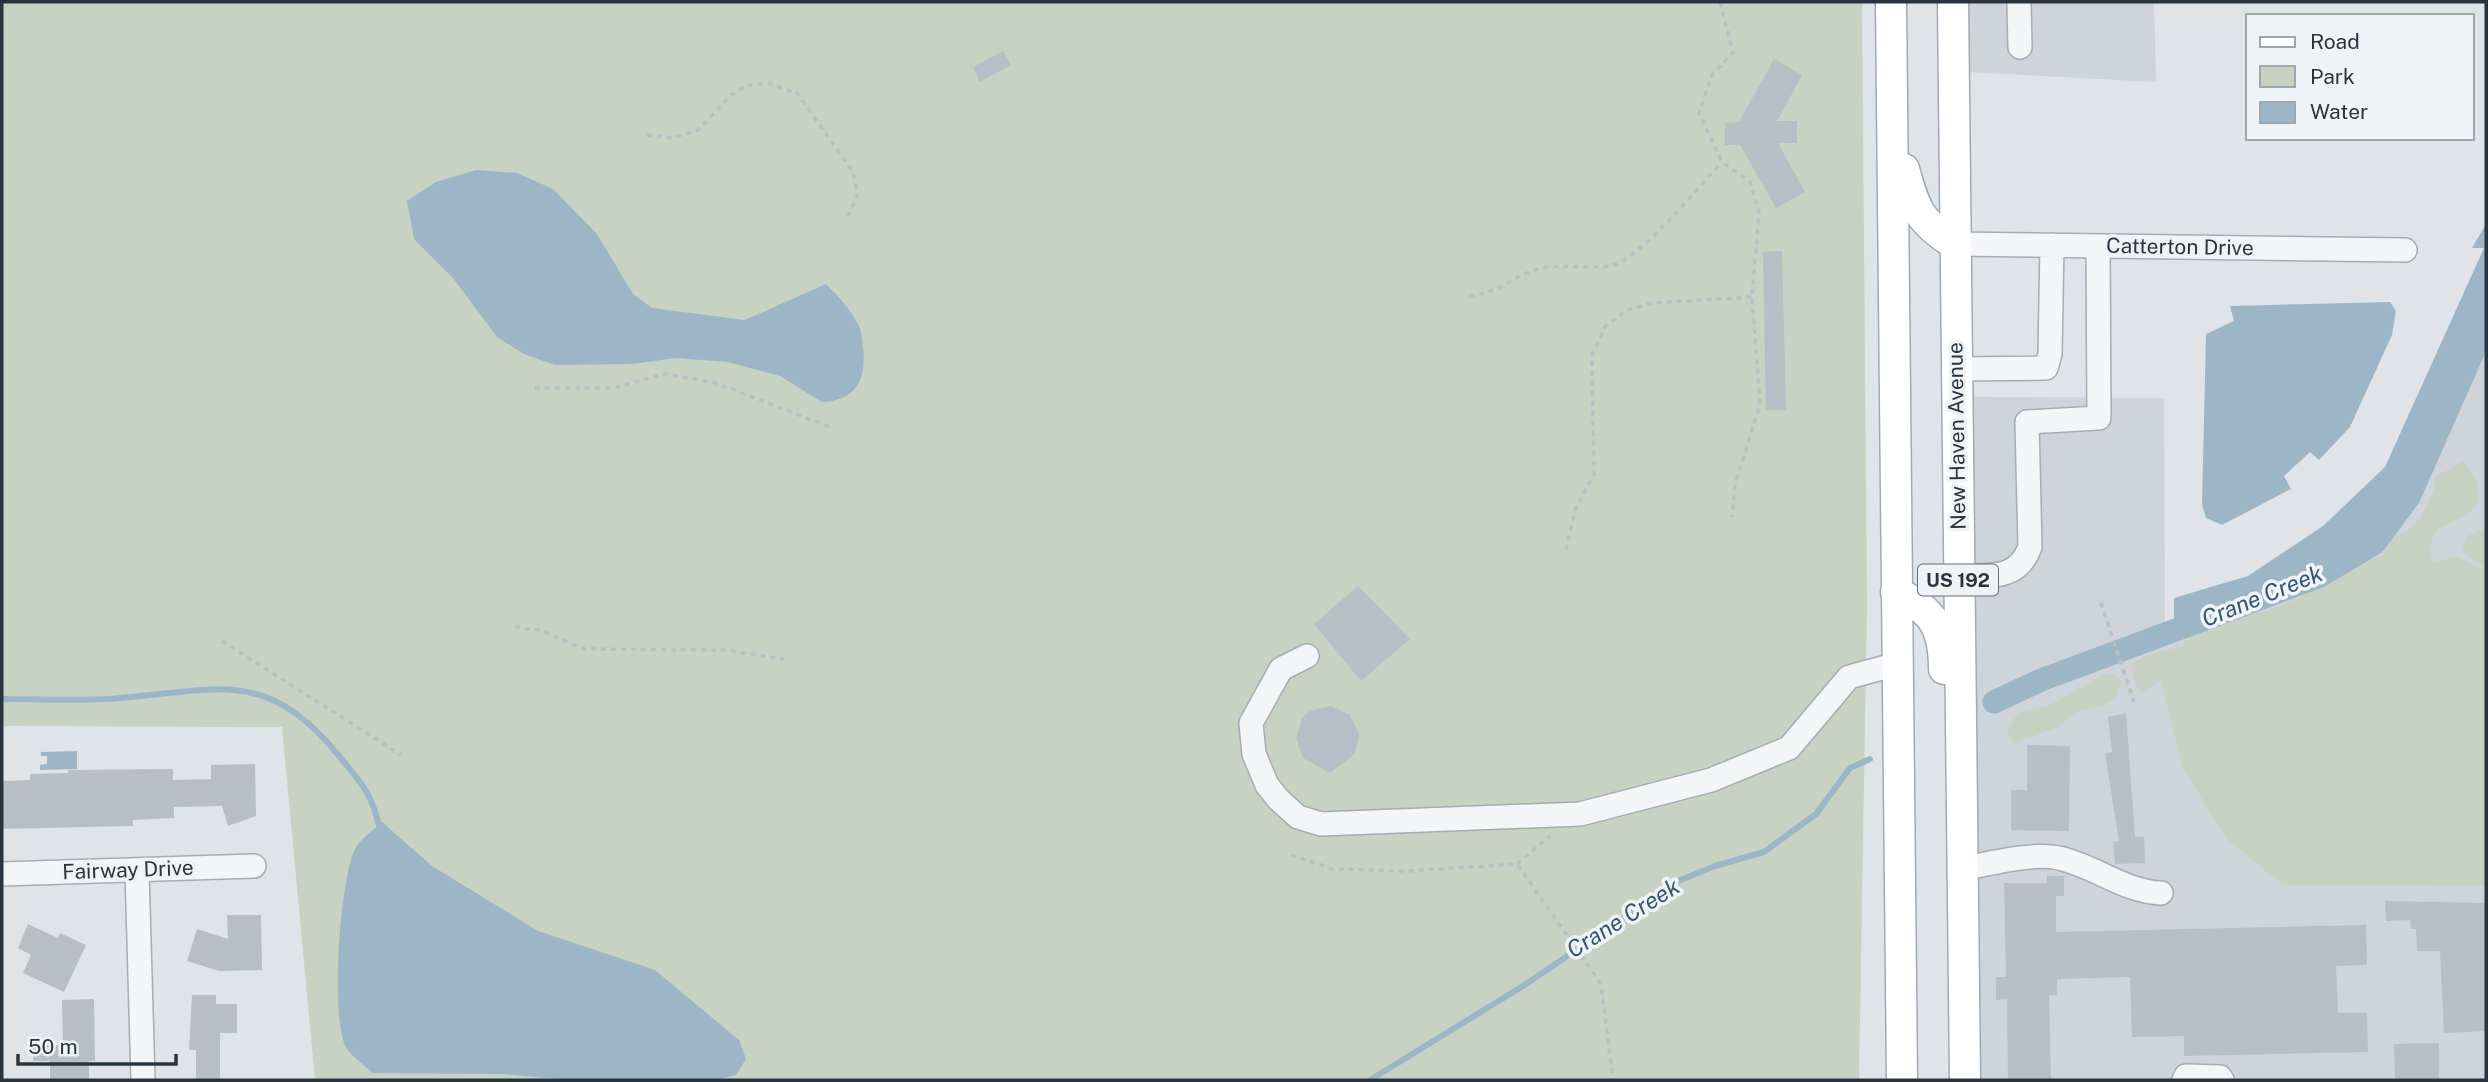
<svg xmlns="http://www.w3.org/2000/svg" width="2488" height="1082" viewBox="0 0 2488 1082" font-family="'Public Sans',sans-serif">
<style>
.built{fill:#ced4da}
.green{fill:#c7d2c2}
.water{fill:#9cb6c7}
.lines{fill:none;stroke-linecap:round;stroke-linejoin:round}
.stream{stroke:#9cb6c7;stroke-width:6}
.canal{stroke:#9cb6c7;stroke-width:23}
.building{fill:#b8bec5}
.minor-casing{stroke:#a5acb3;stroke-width:26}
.major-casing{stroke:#a0aab4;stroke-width:33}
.path{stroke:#babfc3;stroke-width:3.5;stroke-dasharray:5 5;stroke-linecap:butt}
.minor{stroke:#f3f5f7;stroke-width:23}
.major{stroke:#fff;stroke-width:30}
.labels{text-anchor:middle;stroke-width:7;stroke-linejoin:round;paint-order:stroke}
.shield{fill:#f0f3f6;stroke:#656d76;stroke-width:2}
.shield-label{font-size:19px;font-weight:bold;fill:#29343f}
.street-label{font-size:21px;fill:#29343f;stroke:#f0f3f6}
.water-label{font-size:23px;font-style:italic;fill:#355672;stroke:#f0f3f6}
</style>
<rect width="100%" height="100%" fill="#e0e4e9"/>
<path class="built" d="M1965 2H2154L2156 82 1966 72Z
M2486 323V1080H1965L1957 397 2164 398 2165 634 2318 577 2375 543 2409 497Z"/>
<path class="green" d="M2 2H1862L1867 605 1859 1080H315L282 727 2 726Z
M2462 461C2476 472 2488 500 2469 513 2444 529 2425 524 2432 563L2456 556 2486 571V886L2283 885 2227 839 2183 768 2161 680 2144 692 2139 691 2132 675 2133 663 2146 655 2180 647 2197 630 2210 624 2267 611 2297 599 2322 585 2334 573 2381 556 2395 535 2407 531 2420 519 2434 491V478Z
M2480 530 2486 531V566L2469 558 2462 550 2467 536Z
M2105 674H2115L2121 681 2115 699 2102 706 2078 712 2056 728 2014 743 2007 730 2018 713 2048 706Z"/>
<path class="water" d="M476 170 517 173 553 189 597 234 633 294 652 308 745 320 826 284C840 298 850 309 859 326 862 333 862 341 863 348 867 379 856 401 822 402L780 376 728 362 675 358 633 364 555 365 524 354 497 337 453 278 414 239 407 201 436 182Z
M2486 224V314L2478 317 2399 493 2367 536 2313 569 2174 620V598L2248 576 2323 526 2385 467 2484 248H2472Z
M2390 302 2396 311 2392 335 2350 427 2319 460 2310 452 2284 476 2291 489 2222 525 2206 518 2202 505 2206 334 2234 321 2230 306Z
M77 751V769L40 770V765L47 764V756H41V752Z
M382 822 432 866 538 931 655 970 739 1040 746 1059 736 1075 715 1080H567L502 1074 373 1073C365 1066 351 1056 346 1047 330 1018 340 878 355 849 360 839 374 830 382 822Z"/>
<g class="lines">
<path class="stream" d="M2 699C37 699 73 701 109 699 213 692 264 663 340 757 361 783 371 792 379 825
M1370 1080 1523 986 1678 881 1715 866 1764 852 1816 814 1850 768 1870 759"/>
<path class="canal" d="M1994 702 2041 680 2318 577 2375 543 2409 497 2486 323"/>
</g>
<path class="building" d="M1003 51 1011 65 980 82 973 67Z
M1774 59 1802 75 1777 121H1797V143H1778L1805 192 1776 208 1740 145H1725V123L1739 122Z
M1782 251 1786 410H1766L1763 252Z
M1358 586 1410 639 1361 681 1314 624Z
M1331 706 1350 715 1359 734 1355 754 1330 773 1303 758 1296 739 1302 718 1310 711Z
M2126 713 2135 837H2144L2145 863 2115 864 2113 842 2119 841 2105 753 2112 752 2108 717Z
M2027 745 2070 746 2069 831 2011 830V790H2027Z
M255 764 256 816 228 826 222 806 174 807V818L133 820V826L2 829V781L30 780V774L68 773V770L173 769V780L211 779V765Z
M2047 876H2064V896H2056V932L2366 925 2367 965 2336 966 2338 1013H2367L2368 1052 2184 1056V1036L2132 1037 2130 977 2057 979V995H2049L2051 1080H2008L2007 999 1996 1000V977H2006L2004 883H2047Z
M2385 901 2486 903V1031L2444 1033 2440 951H2417L2416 929H2411L2410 920 2386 921Z
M227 915H261L262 970 219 971 187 961 197 929 228 939Z
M28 924 58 938 60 933 86 945 64 992 23 973 31 955 18 948Z
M192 995H216V1004H237V1033H220V1080H196V1050H189Z
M94 999 95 1061H89V1080H50V1061H33V1045H63L62 1000Z
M2439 1043V1080H2395L2394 1044Z"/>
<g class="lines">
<g class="minor-casing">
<path id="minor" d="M2019 2 2020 47
M1955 244 2405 250
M1956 369 2046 368 2050 354 2052 245
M1958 576C1991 575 2017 581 2030 547L2027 422 2099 418 2098 246
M1307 656 1281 669 1251 723 1254 754 1267 785 1279 800 1298 817 1321 824 1580 814 1711 780 1789 748 1849 677 1897 664
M1962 869C1987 864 2035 852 2059 858 2095 866 2125 892 2161 893
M137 871 143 1080
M2 874 254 866
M2184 1080 2186 1076 2220 1077 2222 1080"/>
</g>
<g class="major-casing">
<path id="major" d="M1891 2 1902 1080
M1953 2 1965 1080
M1904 169C1915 209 1919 222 1955 244
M1896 592C1933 610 1944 628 1944 669"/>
</g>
<path class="path" d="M1720 2 1733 52 1712 75 1699 113 1722 162 1750 182 1759 213 1752 297 1760 404 1735 485 1732 517
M647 135 672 138 698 130 731 95 748 85 768 83 797 93 853 172 858 194 848 216
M1469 296C1502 292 1512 276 1539 269 1564 262 1588 271 1613 265 1641 258 1700 185 1722 162
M535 388H615L663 374 713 382 833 428
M1566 550 1575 510 1594 474 1592 355 1605 327 1625 311 1652 303 1752 297
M2101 603 2134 702
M515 627 543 631 584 649 725 650 784 659
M222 641 401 755
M1291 855 1333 869 1407 871 1517 864 1601 984 1613 1080
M1517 864 1550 836"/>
<use href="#minor" class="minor"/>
<use href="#major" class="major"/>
</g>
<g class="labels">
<rect class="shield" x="1918" y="564.5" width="80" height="31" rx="5"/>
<g class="shield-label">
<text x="1958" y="587">US 192</text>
</g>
<g class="street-label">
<text transform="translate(2180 247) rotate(1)" y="7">Catterton Drive</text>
<text transform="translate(1957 436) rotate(-91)" y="7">New Haven Avenue</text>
<text transform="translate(128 870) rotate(-2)" y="7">Fairway Drive</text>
</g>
<g class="water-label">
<text transform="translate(2262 596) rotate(-22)" y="8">Crane Creek</text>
<text transform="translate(1623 918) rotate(-32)" y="8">Crane Creek</text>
</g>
</g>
<rect width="2488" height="1082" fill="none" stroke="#29343f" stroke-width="7"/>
<rect x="2246" y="14" width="228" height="126" fill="#f0f3f6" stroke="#a0a7ad" stroke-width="2"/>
<rect x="2260" y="37" width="35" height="10" fill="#ffffff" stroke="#a0a7ad" stroke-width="2"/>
<text x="2310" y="49" font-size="21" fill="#29343f">Road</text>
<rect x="2260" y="66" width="35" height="21" fill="#c7d2c2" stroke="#a0a7ad" stroke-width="2"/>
<text x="2310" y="84" font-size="21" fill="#29343f">Park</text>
<rect x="2260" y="102" width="35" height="21" fill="#9cb6c7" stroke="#a0a7ad" stroke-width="2"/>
<text x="2310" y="119" font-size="21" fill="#29343f">Water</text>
<path d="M18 1054v10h158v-10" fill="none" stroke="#29343f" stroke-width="3.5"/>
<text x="28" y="1054" font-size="21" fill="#29343f" stroke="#f0f3f6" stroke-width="5" paint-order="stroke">50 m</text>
</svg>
